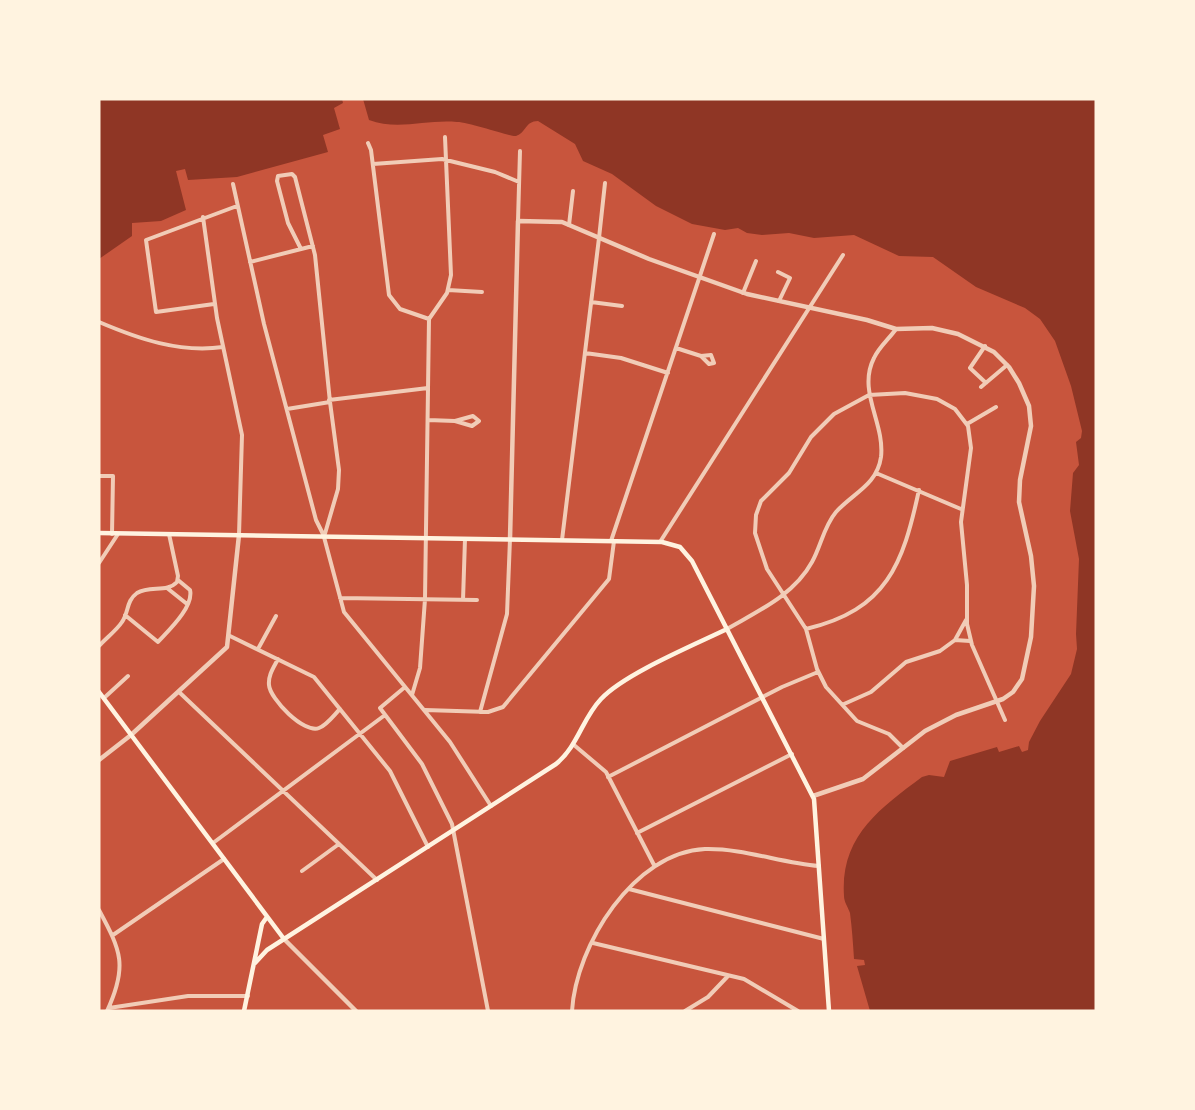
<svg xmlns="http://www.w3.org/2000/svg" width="1195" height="1110" viewBox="0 0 1195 1110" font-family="Manrope,sans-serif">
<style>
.water{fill:#8f3625}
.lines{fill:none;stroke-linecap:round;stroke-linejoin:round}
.minor{stroke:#f1ccb7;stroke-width:4}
.tertiary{stroke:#f1ccb7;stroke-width:4.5}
.secondary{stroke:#fff3e0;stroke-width:4.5}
</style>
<rect width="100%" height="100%" fill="#c8553d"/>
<path class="water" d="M99 99H342L343 103 334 108 340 129 323 135 328 152 237 177 188 180 185 169 176 171 186 210 161 221 132 223V236L99 259Z
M363 99H1096V1011H870L857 966 865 965 864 960 854 959C853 944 852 928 850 913 848 907 844 902 844 896 840 837 879 809 922 777L929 775 944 777 950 761 997 747 999 752 1019 746 1022 752 1028 750 1029 742 1040 721 1071 674 1077 649 1076 634 1079 559 1070 511 1073 473 1079 465 1076 442 1081 438 1082 431 1071 386 1055 341 1040 319 1025 308 976 287 933 257 899 256 854 235 814 238 789 233 762 235 747 233 738 228 725 230 692 224 656 206 612 174 583 161 575 144 538 121C525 121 526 133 516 136 510 137 470 122 457 122 427 119 398 131 369 120Z"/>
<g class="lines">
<path class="minor" d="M368 143 371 150 389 295 400 309 429 319
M373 164 442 159 495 172 519 182
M233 184 264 324 316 520 323 534
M203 217 217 318 242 435 239 535
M518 221 520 151
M569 225 573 191
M599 238 605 183
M301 249 288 223 277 181 278 176 292 174 295 177 315 255 330 402 339 470 338 489 324 537 344 612 450 742 491 806
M250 262 313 246
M778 272 790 278 779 301
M448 290 482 292
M743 293 756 261
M591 302 622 306
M214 304 156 312 146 240 237 206
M99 322C139 339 179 353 223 347
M985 346 970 368 986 383
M676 348 701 356 711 355 714 363 709 364 701 356
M585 353 621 358 668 373
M981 387 1007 365
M329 400 428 388
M287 409 330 402
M428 420 455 421 472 426 479 421 473 416 455 421
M967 424 996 407
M876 473 961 509
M99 476H113L112 534
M562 540 599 238
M611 541 714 234
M660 542 843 255
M99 563 118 534
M167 588 187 604
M340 598 477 600
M463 600 465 539
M125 615 158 642C168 631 194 607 190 590L178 580
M727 629C758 611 794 595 812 562 821 546 824 526 836 512 853 493 877 485 881 457 885 423 857 391 874 358 879 347 889 339 896 329
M806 629C887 610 903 564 919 490
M230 636 314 677 390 771 428 847
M955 640 966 620
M99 646C106 638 116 631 122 622 129 612 126 601 137 593 150 585 167 593 177 582L178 576 169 534
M258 649 276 616
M278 659C274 667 268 675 269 685 270 699 304 734 319 728 327 725 334 715 340 709
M405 687 380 708 422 764 452 824 488 1011
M179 692 377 880
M412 695 420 668 425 599 429 319 447 293 451 275 445 137
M104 698 128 676
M844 704 871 692 906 662 940 651 955 640 970 641
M425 710 488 712 503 707 609 579 614 541
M480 712 507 614 510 539
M574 745 606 772 654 865
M903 748 889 734 857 721 826 687 817 669 806 629 767 569 755 533 756 515 761 501 789 473 811 437 834 414 869 395 905 393 937 399 955 409 968 426 971 448 961 522 967 585V624L972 645 1005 720
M608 777 782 687 818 672
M637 833 792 754
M213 843 385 715
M302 871 339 844
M629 889 824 939
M99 910C121 951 128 966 107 1011
M113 935 224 859
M593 943 744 979 798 1011
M109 1008 188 996H248
M572 1011C576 945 634 852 705 849 743 848 781 863 819 866
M685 1011 708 997 728 976"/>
<path class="tertiary" d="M510 539 518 221 562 222 649 259 747 294 867 320 896 329 932 328 958 334 994 352 1009 367 1019 383 1029 406 1031 426 1020 480 1019 502 1031 556 1034 586 1031 637 1022 679 1013 692 1003 699 956 715 925 731 863 779 813 796
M99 760 131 735 227 647 239 535
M284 939 356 1011"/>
<path class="secondary" d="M99 533 662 542 680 547 692 561 814 799 829 1011
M99 692 284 939
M255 963 267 950 556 764C578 746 582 719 601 699 624 674 694 645 727 629
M244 1011 262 924 267 917"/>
</g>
<rect width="1195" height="1110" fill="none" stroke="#fff3e0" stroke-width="201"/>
</svg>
